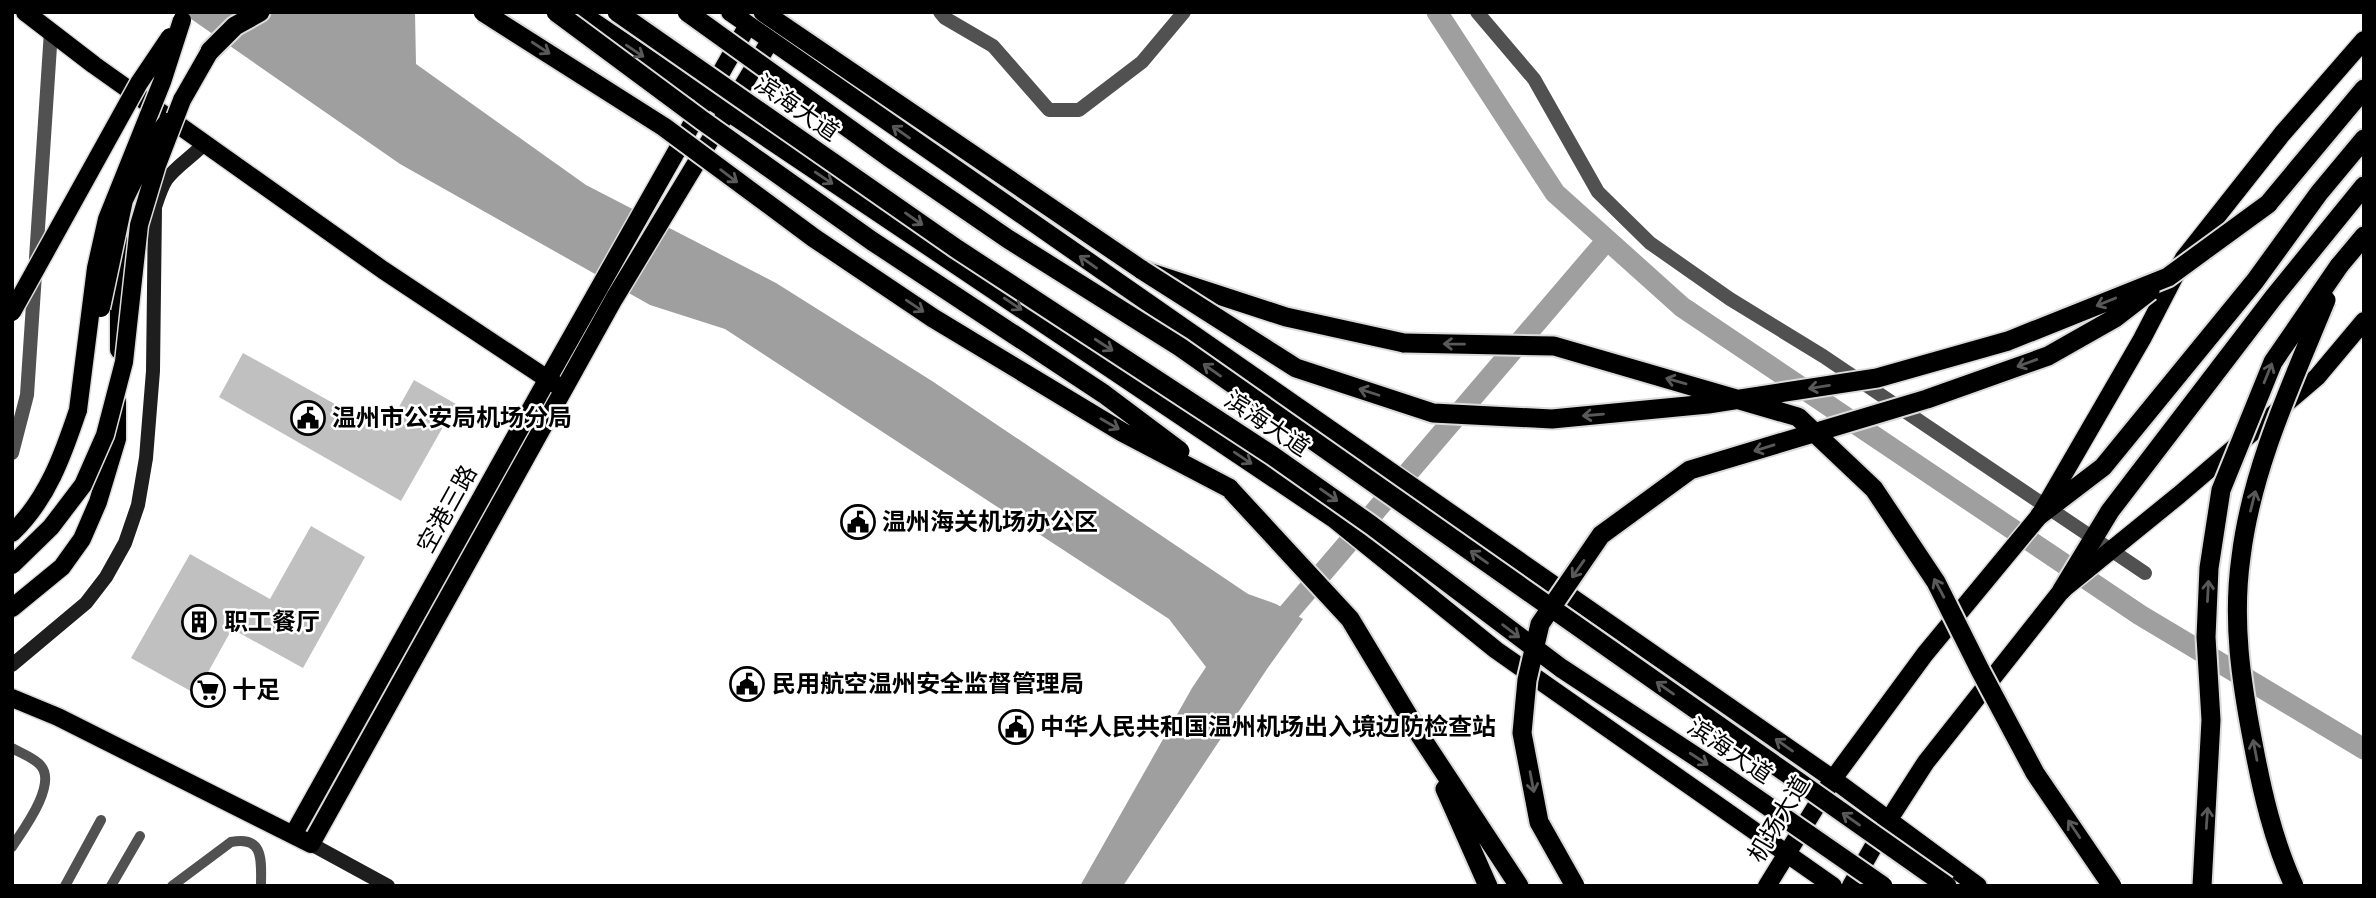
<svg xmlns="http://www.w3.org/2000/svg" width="2376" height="898" viewBox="0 0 2376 898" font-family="'Asap Condensed','Noto Sans SC',sans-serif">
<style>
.water{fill:#9f9f9f}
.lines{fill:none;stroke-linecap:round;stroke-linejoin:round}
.canal{stroke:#9f9f9f;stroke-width:21}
.building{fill:#c0c0c0}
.primary-casing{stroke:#dbdbdb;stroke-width:21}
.trunk-casing{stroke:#dbdbdb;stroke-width:23}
.service{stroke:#515151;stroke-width:10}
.minor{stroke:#515151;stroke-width:14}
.tertiary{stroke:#515151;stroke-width:14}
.secondary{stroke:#1e1e1e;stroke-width:14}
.primary{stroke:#000;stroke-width:18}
.trunk{stroke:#000;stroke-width:19}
.primary-bridge-casing{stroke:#dbdbdb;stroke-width:21;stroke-linecap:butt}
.trunk-bridge-casing{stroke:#dbdbdb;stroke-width:23;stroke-linecap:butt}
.primary-bridge{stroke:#000;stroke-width:18}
.trunk-bridge{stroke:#000;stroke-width:19}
.oneway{stroke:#595959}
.labels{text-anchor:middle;stroke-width:5;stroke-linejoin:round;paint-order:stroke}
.street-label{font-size:24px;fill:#000;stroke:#fff}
.poi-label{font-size:24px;font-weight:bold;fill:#000;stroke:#fff;text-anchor:start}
</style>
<rect width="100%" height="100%" fill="#fff"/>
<path class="water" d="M181 12H415L416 64 586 185 776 283 932 381 1248 594 1276 604 1303 619 1267 669 1123 886H1080L1192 688 1206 667 1169 619 725 329 650 305 400 164Z"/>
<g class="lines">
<path class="canal" d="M1437 12 1555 193 1682 307 2140 615 2364 749
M1272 632 1607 240"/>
</g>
<path class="building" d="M243 353 385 432 414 380 456 404 401 501 219 397Z
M311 526 365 557 303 668 232 629 196 694 131 658 190 554 270 599Z"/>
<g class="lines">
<g class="primary-casing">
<path id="primary" d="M25 12 94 65 383 270 555 384
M579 12 1334 519 1496 650 1833 886
M730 12 1833 779 1978 886
M182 100 210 51
M119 350V241
M12 533C47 500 63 455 78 410
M12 608 62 567 82 539 98 502 117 439V402
M12 698 58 717 311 844 614 299 770 41
M293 835C444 564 594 294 748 25
M1767 886 1833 779 1925 654 2040 515 2142 339 2184 258 2282 134 2364 40
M1851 886 1888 821 1926 762 2062 590 2179 495 2317 377 2364 321"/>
</g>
<g class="trunk-casing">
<path id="trunk" d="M763 12 1142 270 1286 317 1404 343
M210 51 235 26 260 12
M2268 204 2364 89
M2339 266 2364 236
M1229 488 1350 619 1421 737 1519 886
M2040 515 2103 467 2255 281 2319 193 2364 139
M2062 590 2110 511 2273 298 2364 186
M1445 789 1488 886"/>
</g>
<path class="service" d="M12 748C20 753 35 758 41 766 57 785 23 830 12 847
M65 886 101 820
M111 886 140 836
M172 886 231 842C265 835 261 862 261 886"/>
<path class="minor" d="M940 12 945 18 993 46 1049 110H1079L1142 62 1184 12
M1477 12 1534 79 1598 192 1650 243 1730 299 1823 356 2145 573"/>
<path class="tertiary" d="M12 453 27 395 51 31"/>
<path class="secondary" d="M12 665 86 603 106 577 125 543 138 505 146 458 153 371 155 207C158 198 161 188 166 180 176 166 192 157 204 144
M311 844 388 886"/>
<use href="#primary" class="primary"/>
<use href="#trunk" class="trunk"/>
<g class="primary-bridge-casing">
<path id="primary-bridge" d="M101 308 124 200 153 141 167 122
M12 312 139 83 170 37
M78 410 96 268 107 219 162 82 182 20
M12 565 51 527 83 485 105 435 124 362 139 225 157 165 182 100"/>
</g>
<g class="trunk-bridge-casing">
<path id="trunk-bridge" d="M483 12 664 127 814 238 933 318 1122 432 1229 488
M556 12 703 121 872 241 1104 394 1180 451
M617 12 957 249 1273 456 1371 525 1561 668 1707 764 1883 886
M687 12 890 158 1008 239 1180 347 1947 886
M1142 270 1296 368 1433 413 1552 419 1708 404 1877 378 2008 341 2168 277 2268 204
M1404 343 1554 346 1798 417 1874 489 1936 582 1980 670 2035 773 2112 886
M1575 886 1539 822 1522 733 1527 680 1540 624 1601 535 1690 470 1927 399 2048 356 2115 318 2150 291
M2202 886 2211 720 2206 637 2209 568 2221 490 2273 362 2339 266
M2294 886C2273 840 2262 791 2253 743 2241 681 2232 621 2241 557 2252 467 2292 383 2326 300"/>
</g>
<use href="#primary-bridge" class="primary-bridge"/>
<use href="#trunk-bridge" class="trunk-bridge"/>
</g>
<defs><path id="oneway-shaft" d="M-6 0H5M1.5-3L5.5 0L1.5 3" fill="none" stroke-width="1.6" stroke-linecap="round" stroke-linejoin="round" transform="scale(1.75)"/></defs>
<g class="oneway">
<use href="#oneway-shaft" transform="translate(541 48) rotate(33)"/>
<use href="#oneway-shaft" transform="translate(635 51) rotate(34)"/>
<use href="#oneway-shaft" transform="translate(901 132) rotate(-145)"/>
<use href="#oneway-shaft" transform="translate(729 176) rotate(37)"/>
<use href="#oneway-shaft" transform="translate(824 178) rotate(34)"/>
<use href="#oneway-shaft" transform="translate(914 219) rotate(35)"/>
<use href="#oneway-shaft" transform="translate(1088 262) rotate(-145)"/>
<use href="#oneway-shaft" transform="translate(2106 302) rotate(158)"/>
<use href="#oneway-shaft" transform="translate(1013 304) rotate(34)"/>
<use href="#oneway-shaft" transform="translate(915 306) rotate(34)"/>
<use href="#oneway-shaft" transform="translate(1454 344) rotate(-179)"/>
<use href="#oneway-shaft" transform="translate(1104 345) rotate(33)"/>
<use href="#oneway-shaft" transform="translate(2027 363) rotate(160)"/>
<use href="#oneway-shaft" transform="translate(1212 370) rotate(-145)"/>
<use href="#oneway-shaft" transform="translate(2268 373) rotate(-68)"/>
<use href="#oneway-shaft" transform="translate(1676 381) rotate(-164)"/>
<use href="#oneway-shaft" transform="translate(1819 387) rotate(171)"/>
<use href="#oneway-shaft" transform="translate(1369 392) rotate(-162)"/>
<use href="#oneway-shaft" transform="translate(1593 415) rotate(175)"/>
<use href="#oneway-shaft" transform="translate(1110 424) rotate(30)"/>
<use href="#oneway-shaft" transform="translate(1764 448) rotate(163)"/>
<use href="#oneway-shaft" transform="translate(1243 458) rotate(34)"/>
<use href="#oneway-shaft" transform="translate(1329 495) rotate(35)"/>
<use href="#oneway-shaft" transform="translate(2253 501) rotate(-76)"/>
<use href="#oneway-shaft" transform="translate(1479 557) rotate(-145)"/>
<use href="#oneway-shaft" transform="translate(1578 569) rotate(125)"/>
<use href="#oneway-shaft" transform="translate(1939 588) rotate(-118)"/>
<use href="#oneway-shaft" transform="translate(2208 591) rotate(-87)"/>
<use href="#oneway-shaft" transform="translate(1511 631) rotate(37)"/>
<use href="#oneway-shaft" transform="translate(1665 688) rotate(-145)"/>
<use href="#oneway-shaft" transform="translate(1784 745) rotate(-145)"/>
<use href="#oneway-shaft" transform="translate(2255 750) rotate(-101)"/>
<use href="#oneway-shaft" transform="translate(1699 759) rotate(33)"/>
<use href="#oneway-shaft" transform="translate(1532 782) rotate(79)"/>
<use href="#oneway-shaft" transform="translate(2207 818) rotate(-86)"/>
<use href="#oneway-shaft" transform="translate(1851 819) rotate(-145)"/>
<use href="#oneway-shaft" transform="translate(2074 829) rotate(-124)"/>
</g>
<defs>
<g id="civic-ring" transform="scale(1.75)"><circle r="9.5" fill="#fff" stroke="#000" stroke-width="1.5"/><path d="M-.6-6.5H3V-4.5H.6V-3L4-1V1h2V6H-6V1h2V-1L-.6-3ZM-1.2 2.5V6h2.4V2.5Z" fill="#000"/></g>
<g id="building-ring" transform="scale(1.75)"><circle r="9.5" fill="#fff" stroke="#000" stroke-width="1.5"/><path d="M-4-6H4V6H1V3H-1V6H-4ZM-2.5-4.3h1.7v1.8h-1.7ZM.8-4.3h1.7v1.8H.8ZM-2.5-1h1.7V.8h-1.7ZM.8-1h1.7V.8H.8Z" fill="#000"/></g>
<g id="supermarket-ring" transform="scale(1.75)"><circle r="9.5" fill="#fff" stroke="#000" stroke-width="1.5"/><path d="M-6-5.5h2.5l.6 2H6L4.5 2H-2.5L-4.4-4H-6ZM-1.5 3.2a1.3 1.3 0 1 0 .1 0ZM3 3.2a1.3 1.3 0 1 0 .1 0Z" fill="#000"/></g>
</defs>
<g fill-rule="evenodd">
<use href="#civic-ring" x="308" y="418"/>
<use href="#civic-ring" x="858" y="522"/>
<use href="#building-ring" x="199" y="622"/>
<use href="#civic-ring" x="747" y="684"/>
<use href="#supermarket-ring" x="208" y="690"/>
<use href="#civic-ring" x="1016" y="727"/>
</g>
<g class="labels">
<g class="street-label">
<text transform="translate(797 108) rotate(35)" y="8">滨海大道</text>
<text transform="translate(1267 424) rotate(34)" y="8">滨海大道</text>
<text transform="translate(447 509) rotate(-61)" y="8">空港三路</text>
<text transform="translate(1730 751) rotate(34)" y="8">滨海大道</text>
<text transform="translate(1779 819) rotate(-59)" y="8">机场大道</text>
</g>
<g class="poi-label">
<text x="332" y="426">温州市公安局机场分局</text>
<text x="882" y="530">温州海关机场办公区</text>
<text x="224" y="630">职工餐厅</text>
<text x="772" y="692">民用航空温州安全监督管理局</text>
<text x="232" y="698">十足</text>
<text x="1040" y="735">中华人民共和国温州机场出入境边防检查站</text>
</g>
</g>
<rect width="2376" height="898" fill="none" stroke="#000000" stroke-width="28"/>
</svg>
